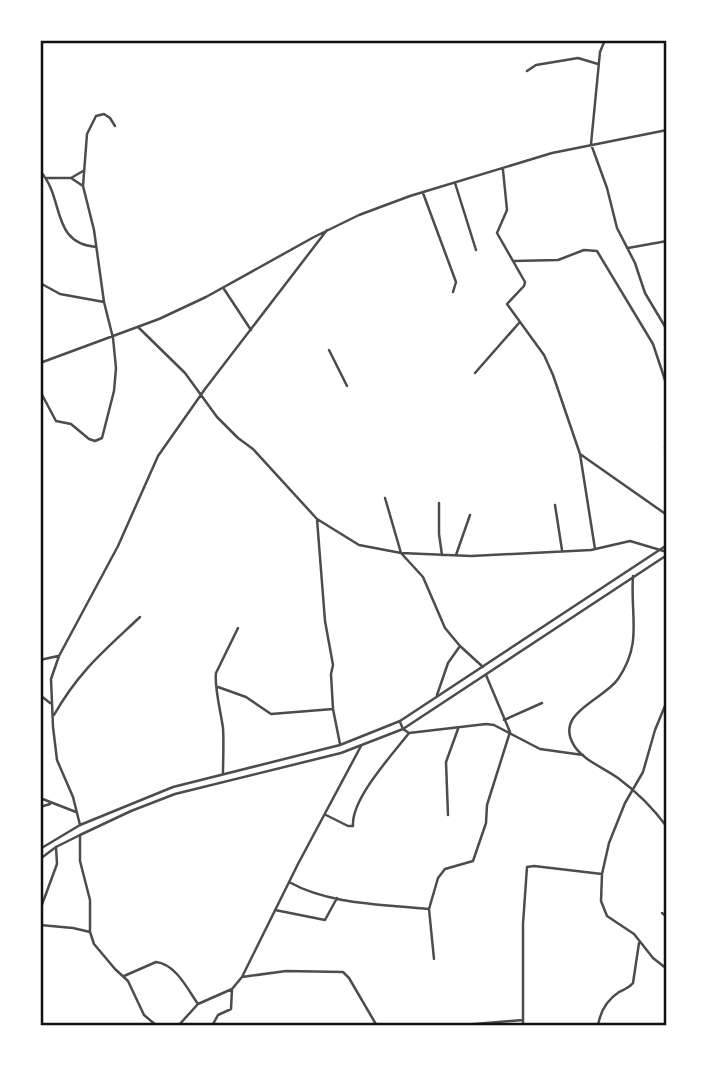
<svg xmlns="http://www.w3.org/2000/svg" width="707" height="1066" viewBox="0 0 707 1066" font-family="'Public Sans',sans-serif">
<style>
.lines{fill:none;stroke-linecap:round;stroke-linejoin:round}
.minor{stroke:#4c4c4c;stroke-width:2.5}
.tertiary{stroke:#4c4c4c;stroke-width:2.5}
.neatline{fill:none;stroke:#111;stroke-width:2.5}
</style>
<rect width="100%" height="100%" fill="#fff"/>
<g class="lines">
<path class="minor" d="M605 40 600 52 591 144 607 188 617 228 635 263 645 293 667 330
M527 71 536 65 578 58 598 64
M503 170 507 210 497 233 525 282 524 286 507 304 544 355 553 375 580 454 595 549
M40 171C65 198 50 243 96 247
M47 178H71L83 186
M71 178 83 171
M455 183 476 250
M423 193 456 282 453 292
M628 248 667 241
M514 261 558 260 584 250 597 251 653 344 667 386
M40 283 60 294 104 302
M224 289 251 330
M138 327 185 373 217 417 238 438 253 449 317 519 359 545 401 553 471 556 591 550 630 541 667 552
M329 350 347 386
M40 363 159 319 206 297 314 237 359 215 410 196 552 153 667 130
M475 373 519 323
M40 391 56 421 71 424 89 439 95 441 102 438 114 391 116 368 113 338 104 302 94 230 83 186 87 134 96 116 104 114 110 118 115 126
M667 439 665 448 667 455
M580 454 667 515
M385 498 401 553 423 577 445 628 460 646 483 667
M439 503V534L442 555
M555 505 562 550
M317 519 325 621 333 665 331 674 333 709 340 744
M456 555 470 515
M633 576C630 616 643 643 618 679 604 700 552 713 575 747 585 761 604 768 618 778 637 792 653 808 667 827
M40 660 58 656
M218 687 246 697 271 714 333 709
M40 695 50 703
M437 695 448 663 460 646
M667 701 655 730 643 772 625 803 609 843 602 874 601 901 607 916 634 934 653 958 667 969
M54 715C79 671 104 651 140 617
M504 720 542 703
M400 722 403 729 409 733 486 724 494 725 540 749 583 755
M223 773C223 758 224 743 223 728 221 713 214 686 216 673L238 628
M40 798 76 812
M40 807 50 804
M326 815 348 826H353C351 799 392 755 409 733
M448 815 446 762 458 729
M80 825 73 797 57 760 53 727 51 679 59 656 118 546 158 456 205 389 327 230
M80 835V861L90 900V932L94 944 115 969 128 981 144 1015 157 1026
M289 882C330 905 383 904 429 909
M40 910 57 864 56 847
M275 910 325 920 337 898
M662 913 667 917
M40 925 73 928 90 932
M434 959 429 909 438 878 445 869 473 861 486 823 487 805 510 732 486 675
M124 976 156 962C176 964 188 990 198 1004
M242 977 286 971 343 972 349 978 377 1026
M178 1026 198 1004 232 989 242 977 298 864 361 746
M212 1026 218 1015 231 1009 232 989
M451 1026 523 1020
M523 1026V924L527 867 534 866 602 874
M598 1026C600 1012 607 1000 619 992 625 989 629 988 633 983L639 943"/>
<path class="tertiary" d="M40 849 80 825 173 787 340 745 400 721 667 545
M40 859 56 847 80 835 131 811 175 794 341 753 403 729 667 555"/>
</g>
<rect width="707" height="1066" fill="none" stroke="#ffffff" stroke-width="84"/>
<rect x="42" y="42" width="623" height="982" class="neatline"/>
</svg>
